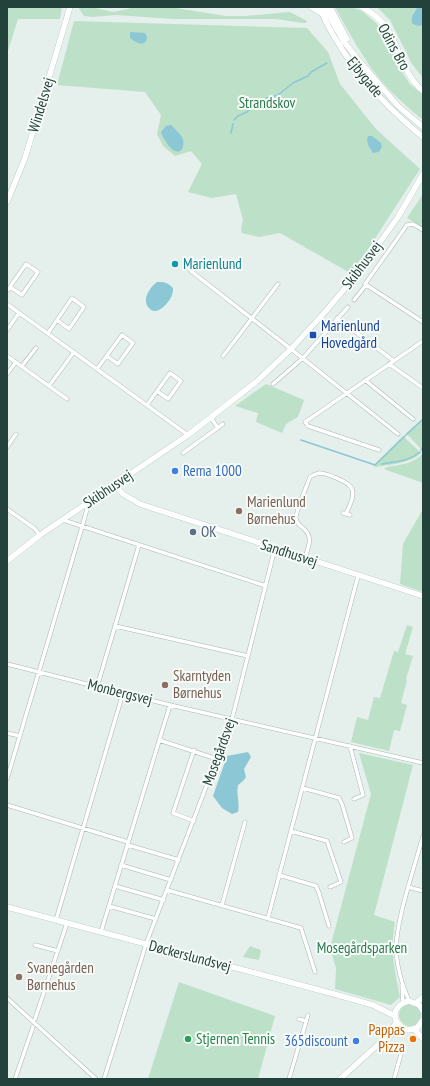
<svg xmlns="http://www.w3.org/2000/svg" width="430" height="1086" viewBox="0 0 430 1086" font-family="'PT Sans Narrow',sans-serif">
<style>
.green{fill:#bde0c8}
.water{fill:#8bc7d5}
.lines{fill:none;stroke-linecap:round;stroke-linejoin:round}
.stream{stroke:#8bc7d5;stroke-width:1.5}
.street-casing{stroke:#a7b8b3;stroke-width:4.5}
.secondary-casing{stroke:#a2bbb3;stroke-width:6}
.street{stroke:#fff;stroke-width:3.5}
.secondary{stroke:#fff;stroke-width:5.5}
.culture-dot{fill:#0f9aa8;stroke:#f6fbf8;stroke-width:1.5}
.transit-dot{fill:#1a4fb4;stroke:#f6fbf8;stroke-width:1.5}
.shop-dot{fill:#3f7fe0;stroke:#f6fbf8;stroke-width:1.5}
.education-dot{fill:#8d6e63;stroke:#f6fbf8;stroke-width:1.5}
.service-dot{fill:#5c6f8a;stroke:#f6fbf8;stroke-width:1.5}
.leisure-dot{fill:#2e9e5b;stroke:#f6fbf8;stroke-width:1.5}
.food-dot{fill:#e8710a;stroke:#f6fbf8;stroke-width:1.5}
.labels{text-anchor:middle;stroke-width:4;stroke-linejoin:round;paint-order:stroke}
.street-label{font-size:15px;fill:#23423b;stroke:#f6fbf8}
.park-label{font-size:15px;fill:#2b7b4d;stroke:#f6fbf8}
.culture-label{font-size:15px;fill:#0d838f;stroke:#f6fbf8;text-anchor:start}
.transit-label{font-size:15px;fill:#164399;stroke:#f6fbf8;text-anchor:start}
.shop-label{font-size:15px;fill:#366cbe;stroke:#f6fbf8;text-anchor:start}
.education-label{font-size:15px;fill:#785e54;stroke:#f6fbf8;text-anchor:start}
.service-label{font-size:15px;fill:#4e5e75;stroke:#f6fbf8;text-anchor:start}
.food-label{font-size:15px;fill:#c56008;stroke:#f6fbf8;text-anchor:end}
.leisure-label{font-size:15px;fill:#27864d;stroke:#f6fbf8;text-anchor:start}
</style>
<rect width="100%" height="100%" fill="#e5efeb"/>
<path class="green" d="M7 7H62L60 19H18L7 54Z
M78 7H91L113 12 137 7H169L226 16H246L290 12 307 21 306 23H303L275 19H173L116 15 92 17 84 16Z
M337 7H352L362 11 376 23 386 37 400 69 410 84 423 95V120C401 102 379 82 364 57 354 42 345 25 336 9Z
M377 7H418L413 13 422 26 423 25V78L412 64 390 20Z
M74 21 307 28 328 52 340 84 376 129 420 169 352 274 280 233 259 237 242 233 241 230 243 220 236 194 212 198 188 192 202 164 191 151 175 156 163 146 157 134 161 115 145 92 57 85Z
M423 194V228L407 218Z
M266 384 304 400 298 417 286 424 282 433 256 422 258 413 235 406Z
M423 419V451L406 433Z
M403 436 421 453C408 464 392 464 376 467L373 466Z
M423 453V483L384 469 387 467C400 465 414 464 423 453Z
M423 509V592L400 584 403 544Z
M407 625 413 627 405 654 413 656 406 679 407 680 401 703 407 705 400 731 394 730 389 751 351 742 357 717 368 720 374 697 380 698 394 651 398 652Z
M359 753 413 765 374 915 395 922C390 950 394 968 400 997L391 1005 335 989 336 968 330 948 371 794Z
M250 946 261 950 259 960 243 957Z
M179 982 275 1016 258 1079H148Z
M399 1015a11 11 0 1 1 22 0a11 11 0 1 1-22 0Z"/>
<path class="water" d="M418 7H423V25C419 27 415 25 412 23 411 16 414 12 418 7Z
M130 32 145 33 147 37C146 48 136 43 130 38Z
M171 125C175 129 182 135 183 140 184 143 183 147 182 149 175 158 165 141 162 135L161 132 166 126Z
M368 136H372L381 143 382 147 379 152 373 153 368 145 367 139Z
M157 282C164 282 167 282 173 288 173 290 173 292 172 295 170 301 159 315 151 310 140 302 149 288 157 282Z
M248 752 251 757 244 769 246 777 243 781 238 785C236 794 240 803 238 812L232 814 222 808 213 796 227 756Z"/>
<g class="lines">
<path class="stream" d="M234 120 238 116 247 112 251 108 267 98 278 95 293 83 308 76 311 72 327 63
M231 133 233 124
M406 435 423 419
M301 440 375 465 405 436
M421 450 423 447
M382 464C396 461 408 462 420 452"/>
<g class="street-casing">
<path id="street" d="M423 230 413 224 407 225 365 284 423 322
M191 271 291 349 398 434
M7 291 26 264 38 272 22 295 10 287
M354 300 366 285
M7 304 188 435
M337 318 394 361
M7 330 19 313
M48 333 72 298 84 307 69 329 57 320
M7 356 67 399
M223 356 278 284
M389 364 423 388
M22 366 36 348
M97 369 122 335 133 343 118 364 107 356
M7 374 16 362
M365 380 413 419
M273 384 303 358 348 307
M49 386 74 352
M147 405 170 373 181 381 168 399 157 391
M211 418 218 428
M7 447 16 434
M379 450 308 426 305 422 423 341
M183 453 223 424
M7 509 34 528 40 535
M343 513 350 515
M63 520 266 586
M305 558C309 544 314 537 302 527 299 525 297 523 296 519 295 513 307 485 310 477 313 475 315 474 319 473 326 473 350 482 352 489 355 497 349 506 346 514
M115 626 248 656
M7 664 170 705 423 763
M97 687 139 545
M7 733 20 736
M159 740 217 759
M350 746 363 795 354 799
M7 779 82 527 87 509 86 505
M303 788 339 798 342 804 352 838 344 842
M7 805 128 842
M194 821 173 813 194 750
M291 831 327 841 341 882 330 887
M128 845 179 860
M121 865 171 880
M279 875 316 886 319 893 329 926
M115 886 164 900
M408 887 423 891
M167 890 301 928 315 972
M222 905 245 822
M109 906 156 919
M268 918 358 576
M56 920 123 693
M101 932 170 705
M35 945 58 951
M402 985 403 1003
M7 998 96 1079
M409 1001C402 985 397 968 396 950 396 937 399 923 402 910 408 885 416 861 423 836
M35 1019 67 923
M299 1019 306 1021
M15 1079 33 1027
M104 1079 146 944 232 719 275 548
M289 1079 308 1015
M394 1079 401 1054"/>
</g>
<g class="secondary-casing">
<path id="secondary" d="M311 7 321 13
M319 7C338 50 368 88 402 119 409 125 416 132 423 137
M324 7 344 42 356 57 398 106 423 127
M330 7 347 39
M362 7C371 12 379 18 386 27 401 48 401 72 423 91
M7 202 25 158 70 7
M114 485 123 494 140 504 423 596
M7 561 40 535 188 435 256 382 291 349 325 312 357 274 398 217 423 174
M7 907 334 994 373 1005 395 1016
M416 1003 423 997
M423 1011 419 1005 409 1001C391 1005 390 1024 408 1030L417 1028 423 1020
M414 1029 423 1039
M384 1038 397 1022
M340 1079 383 1040 401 1028"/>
</g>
<use href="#street" class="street"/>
<use href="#secondary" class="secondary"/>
</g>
<circle class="culture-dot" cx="175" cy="264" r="4"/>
<rect class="transit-dot" x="309" y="331" width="8" height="8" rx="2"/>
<g class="shop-dot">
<circle cx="175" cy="471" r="4"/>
<circle cx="356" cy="1041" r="4"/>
</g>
<g class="education-dot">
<circle cx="239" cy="511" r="4"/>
<circle cx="165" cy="685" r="4"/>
<circle cx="19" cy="977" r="4"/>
</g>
<circle class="service-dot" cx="193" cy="532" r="4"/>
<circle class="leisure-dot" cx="188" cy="1039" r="4"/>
<circle class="food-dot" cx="413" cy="1039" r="4"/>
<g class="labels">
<g class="street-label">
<text transform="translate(394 47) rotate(61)" y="5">Odins Bro</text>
<text transform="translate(365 77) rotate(51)" y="5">Ejbygade</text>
<text transform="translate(41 105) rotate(-73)" y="5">Windelsvej</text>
<text transform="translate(362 265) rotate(-53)" y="5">Skibhusvej</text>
<text transform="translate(108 489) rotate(-34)" y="5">Skibhusvej</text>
<text transform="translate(289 553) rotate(18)" y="5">Sandhusvej</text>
<text transform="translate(120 692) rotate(14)" y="5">Monbergsvej</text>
<text transform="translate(219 752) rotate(-70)" y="5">Mosegårdsvej</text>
<text transform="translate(190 956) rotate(15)" y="5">Døckerslundsvej</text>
</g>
<g class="park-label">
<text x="267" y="108">Strandskov</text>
<text x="362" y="953">Mosegårdsparken</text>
</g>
<g class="culture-label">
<text x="183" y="269">Marienlund</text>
</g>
<g class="transit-label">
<text x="321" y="331">Marienlund<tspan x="321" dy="17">Hovedgård</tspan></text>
</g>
<g class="shop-label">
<text x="183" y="476">Rema 1000</text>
<text x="348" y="1046" text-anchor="end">365discount</text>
</g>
<g class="education-label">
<text x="247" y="507">Marienlund<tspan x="247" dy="17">Børnehus</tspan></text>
<text x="173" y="681">Skarntyden<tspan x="173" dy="17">Børnehus</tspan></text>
<text x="27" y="973">Svanegården<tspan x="27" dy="17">Børnehus</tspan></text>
</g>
<g class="service-label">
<text x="201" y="537">OK</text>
</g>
<g class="food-label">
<text x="405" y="1035">Pappas<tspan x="405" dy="17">Pizza</tspan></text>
</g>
<g class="leisure-label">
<text x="196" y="1044">Stjernen Tennis</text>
</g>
</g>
<rect width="430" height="1086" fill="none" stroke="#23423b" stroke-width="16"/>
</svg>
